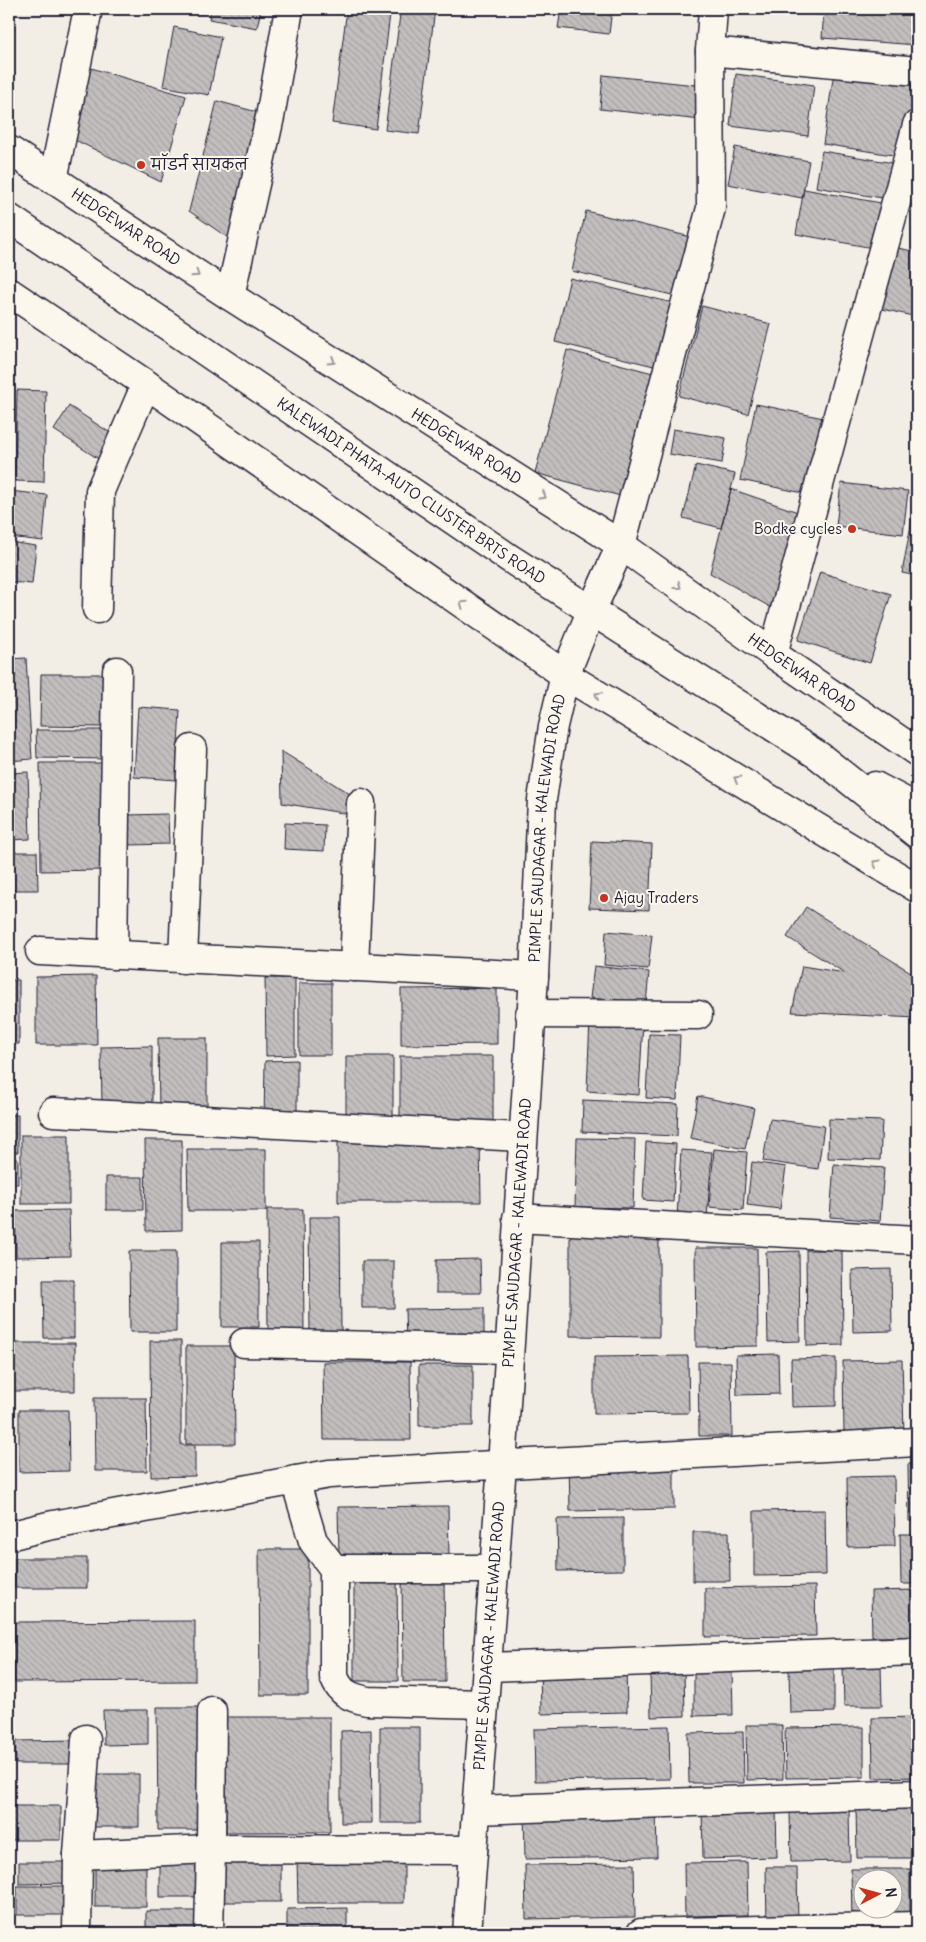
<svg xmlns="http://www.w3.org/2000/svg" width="926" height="1942" viewBox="0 0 926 1942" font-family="Delius,'Playpen Sans Deva',sans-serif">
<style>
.building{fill:url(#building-back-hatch);stroke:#22223b;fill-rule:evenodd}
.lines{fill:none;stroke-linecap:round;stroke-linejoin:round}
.minor-casing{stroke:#22223b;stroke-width:31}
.major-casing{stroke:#22223b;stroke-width:31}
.minor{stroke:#fbf7ec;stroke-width:28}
.major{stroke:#fbf7ec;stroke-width:28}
.oneway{stroke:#99979c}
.poi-dot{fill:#c8321e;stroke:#fbf7ec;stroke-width:2}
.labels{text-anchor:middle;stroke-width:4;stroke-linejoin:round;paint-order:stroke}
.poi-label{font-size:15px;fill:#22223b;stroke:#fbf7ec;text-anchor:start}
.street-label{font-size:15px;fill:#22223b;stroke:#fbf7ec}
</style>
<defs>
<pattern id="building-back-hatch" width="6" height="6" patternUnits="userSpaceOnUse" patternTransform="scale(1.25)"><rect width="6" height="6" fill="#c2bebe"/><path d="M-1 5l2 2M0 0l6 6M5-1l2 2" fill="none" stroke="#a6a3a4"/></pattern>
</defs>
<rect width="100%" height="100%" fill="#f2eee5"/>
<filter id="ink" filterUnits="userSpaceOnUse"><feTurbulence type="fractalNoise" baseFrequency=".02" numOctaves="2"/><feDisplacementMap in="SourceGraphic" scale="10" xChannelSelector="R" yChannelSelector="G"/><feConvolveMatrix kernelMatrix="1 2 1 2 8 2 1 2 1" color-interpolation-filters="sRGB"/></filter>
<g filter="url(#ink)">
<path class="building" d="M173 9H203L202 14Z
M211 9H261L257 28 209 19Z
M347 9H435L419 134 385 130 400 15 390 14 376 129 332 123Z
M561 9H612L609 34 558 28Z
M732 9H823L822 15Z
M824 9H917V45L822 38Z
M174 27 221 37 209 95 163 86Z
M91 68 186 96 161 182 71 138Z
M834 72 916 85 905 157 823 144Z
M736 74 814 85 808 136 730 126Z
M603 75 705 86 701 120 600 109Z
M217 101 264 114 234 242 189 211Z
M735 147 809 161 802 198 728 184Z
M822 151 894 163 888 199 816 187Z
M804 189 881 203 873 248 796 234Z
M586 211 691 237 676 296 572 271Z
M893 247 917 252V317L878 308Z
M570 278 673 303 658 367 555 342Z
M702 306 771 324 748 414 679 396Z
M567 350 660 375 628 498 535 473Z
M9 363H12L9 449Z
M17 390 46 391 44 482 15 481Z
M756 404 828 419 813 495 740 480Z
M69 406 115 436 100 460 54 430Z
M673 429 726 438 722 463 669 454Z
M696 465 735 474 721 528 683 518Z
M841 483 908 491 903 534 836 526Z
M731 489 795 511 801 515 779 612 710 573Z
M9 491 47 495 43 541 9 537Z
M917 493V515L913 514Z
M913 514 917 515V576L902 573Z
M9 542 36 546 32 584 9 582Z
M820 572 891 594 870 663 798 640Z
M26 658 32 759 9 761V659Z
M41 674H104L103 727 40 726Z
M138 707 180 710 176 780 134 777Z
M36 730H107V759L37 758Z
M281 751 350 794 349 814 282 803Z
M40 763H105V870L41 871Z
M28 772 30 839 9 840V773Z
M168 814 169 844 129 845 128 815Z
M285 823 325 825 324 851 284 849Z
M592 841 652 844 649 910 589 908Z
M9 852H37L38 890H9Z
M806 907 917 976V1018L792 1012 802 966 845 973 787 937Z
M606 931 652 935 648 969 604 965Z
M594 966 649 972 646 1004 590 998Z
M96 976 97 1045H36V977Z
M265 978H295V1055L266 1056Z
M9 980H19V1044H9Z
M299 983H331V1055H299Z
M497 988V1044L401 1045V989Z
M590 1018 643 1021 639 1095 587 1091Z
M649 1034 680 1035 677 1100 646 1098Z
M158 1038H207V1114H159Z
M152 1046V1106H102L101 1047Z
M346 1056H393V1120H346Z
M400 1056H493V1125H400Z
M297 1060V1123H264L265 1061Z
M698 1096 754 1108 745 1149 690 1138Z
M583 1100 678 1104 677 1136 582 1132Z
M9 1115H18V1152H9Z
M770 1119 824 1126 818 1169 763 1161Z
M829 1119 882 1121 880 1160 828 1158Z
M21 1135H69V1204H21Z
M577 1138 635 1139 633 1208 575 1207Z
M145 1140H182V1230L146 1231Z
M338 1141H480L481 1202H338Z
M646 1142 676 1144 673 1202 643 1200Z
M187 1149H266V1211H188Z
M714 1149 747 1152 743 1210 709 1207Z
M681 1150 712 1152 707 1219 677 1217Z
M9 1159H18V1184H9Z
M752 1162 786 1167 780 1209 747 1205Z
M834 1164 884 1168 880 1221 830 1217Z
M106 1177H143V1210H106Z
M267 1209H303L304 1333H268Z
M69 1210 70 1256 16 1257 15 1211Z
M309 1217H340L341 1334H310Z
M570 1228 659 1229V1337L570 1336Z
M222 1242H259V1327H222Z
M695 1248H757L758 1346 696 1347Z
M806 1250H842L843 1345 807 1346Z
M129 1251H176V1332H130Z
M799 1251 800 1341 768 1342 766 1252Z
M480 1259 481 1293H436V1260Z
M362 1261H394V1308H362Z
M891 1269 892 1331 853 1332 852 1270Z
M914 1277H917V1341H915Z
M43 1280H74V1338H44Z
M9 1297H11V1335H9Z
M484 1308V1344H406L405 1309Z
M150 1341H181V1445H195V1476L151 1477Z
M10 1343H75V1391H10Z
M186 1346H234L235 1444H186Z
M778 1354 779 1394 737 1395 736 1355Z
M688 1356 689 1413 594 1414V1357Z
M912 1356H917V1435L913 1436Z
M836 1358V1406L792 1407 791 1359Z
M902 1360 904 1434 844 1435 843 1361Z
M323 1362H410L411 1440H324Z
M698 1362H731L732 1436H699Z
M419 1365H473V1426H419Z
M94 1398H146L147 1471H95Z
M19 1410H68L69 1471 19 1472Z
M674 1461V1509L570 1511 569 1462Z
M917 1463V1521H909L908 1464Z
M894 1476 895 1546 848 1547 847 1477Z
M448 1506 449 1555H339L338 1507Z
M825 1510 826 1575 754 1576V1511Z
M623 1518V1570L558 1571 557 1519Z
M693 1532H729L730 1581H693Z
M900 1534H917V1584H901Z
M259 1549H308V1695H260Z
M15 1558H87V1588H15Z
M402 1574H444L445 1682H403Z
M354 1575H397L398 1681H354Z
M815 1586 816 1636 705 1637V1588Z
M917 1590V1637H872L871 1591Z
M195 1621V1681L14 1682V1622Z
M626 1666 627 1712 541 1714 540 1668Z
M843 1666H881L882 1706H844Z
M834 1667V1712L790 1713 789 1668Z
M732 1668 733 1715 694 1716V1669Z
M650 1672H684L685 1716 651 1717Z
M157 1707H201V1830H158Z
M103 1710H148V1744L104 1745Z
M226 1717H330V1832H226Z
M917 1717V1777L873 1778 872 1718Z
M746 1725H782L783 1779 747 1780Z
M669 1726 670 1779 535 1781 534 1729Z
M380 1727H420V1823H380Z
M864 1727V1777L786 1778 785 1728Z
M371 1730 372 1823H341V1731Z
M743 1732 744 1783H689L688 1733Z
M78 1740V1764H16L15 1741Z
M90 1774H139V1827H90Z
M776 1805 777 1857 703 1859 702 1806Z
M9 1806H61V1840H9Z
M911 1806 912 1858H857L856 1807Z
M656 1808 657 1857 525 1859 524 1810Z
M849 1810 850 1861 791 1862 790 1811Z
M281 1853V1902H220V1854Z
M95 1858H146V1907H95Z
M297 1858H404V1903H298Z
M19 1862H73V1883L19 1884Z
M747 1862 748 1915 685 1916 684 1863Z
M160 1864H206L207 1897H160Z
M634 1864 635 1917 526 1919 525 1865Z
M766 1867H797L798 1924 767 1925Z
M851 1869H910V1920H852ZM864 1880H894V1910H864Z
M17 1886H72V1915H17Z
M347 1908V1933H287V1909Z
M146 1911H196V1933H146Z
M71 1929V1933H15V1930Z"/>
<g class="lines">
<g class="minor-casing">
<g id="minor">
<path d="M710 51 713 9"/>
<path d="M53 180 88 9"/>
<path id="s1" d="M9 218 509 558 819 756 917 834"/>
<path d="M230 296 270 117 289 9"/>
<path d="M621 545 711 208 710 51 917 71"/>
<path d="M97 609 100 491 146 384"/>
<path d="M773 654 917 125"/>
<path d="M875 786 917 808"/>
<path d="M40 951 534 976"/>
<path d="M113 955 117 671"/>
<path d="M183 959 192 749"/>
<path d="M354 967 361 803"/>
<path d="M530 1014 698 1015"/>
<path d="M53 1112 522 1137"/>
<path d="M517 1218 917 1240"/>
<path d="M244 1343 509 1349"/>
<path d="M295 1480 313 1541 334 1569V1677C341 1694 350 1697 367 1701L484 1704"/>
<path d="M9 1536 48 1526 329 1474 917 1442"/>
<path d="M334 1569H495"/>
<path d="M488 1667 917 1651"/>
<path d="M477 1810 917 1794"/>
<path d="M78 1855 211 1849 212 1711"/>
<path d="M77 1933 78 1855 86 1739"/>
<path d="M209 1933 211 1849 473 1850"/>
<path d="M641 1933 917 1926"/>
</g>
</g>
<g class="major-casing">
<g id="major">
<path id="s2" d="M9 150 230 296 621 545 773 654 917 752"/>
<path d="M9 292 146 384 565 675 917 888"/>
<path id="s3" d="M467 1933 502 1465 534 976 542 800 553 726 565 675 592 609 621 545"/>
</g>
</g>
<use href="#minor" class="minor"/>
<use href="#major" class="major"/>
</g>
<defs><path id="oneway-chevron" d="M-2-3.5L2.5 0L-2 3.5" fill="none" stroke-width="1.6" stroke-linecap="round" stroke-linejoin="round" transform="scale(1.25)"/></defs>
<g class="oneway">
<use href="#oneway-chevron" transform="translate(196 274) rotate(33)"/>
<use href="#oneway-chevron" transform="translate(332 361) rotate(32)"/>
<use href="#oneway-chevron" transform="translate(543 496) rotate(32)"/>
<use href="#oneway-chevron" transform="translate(678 586) rotate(36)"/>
<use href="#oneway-chevron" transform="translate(463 604) rotate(-145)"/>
<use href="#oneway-chevron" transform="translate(598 695) rotate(-149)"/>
<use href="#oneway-chevron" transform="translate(737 779) rotate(-149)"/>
<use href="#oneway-chevron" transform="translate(876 863) rotate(-149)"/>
</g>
</g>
<g class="poi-dot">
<circle cx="141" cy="165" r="5"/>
<circle cx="852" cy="529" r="5"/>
<circle cx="604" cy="898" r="5"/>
</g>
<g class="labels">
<g class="poi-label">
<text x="151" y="170">मॉडर्न सायकल</text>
<text x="842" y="534" text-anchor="end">Bodke cycles</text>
<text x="614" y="903">Ajay Traders</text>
</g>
<g class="street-label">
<text dy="5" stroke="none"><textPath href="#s2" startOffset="140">HEDGEWAR ROAD</textPath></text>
<text dy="5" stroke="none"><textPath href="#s2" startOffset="545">HEDGEWAR ROAD</textPath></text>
<text dy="5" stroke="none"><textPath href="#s1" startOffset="486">KALEWADI PHATA-AUTO CLUSTER BRTS ROAD</textPath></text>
<text dy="5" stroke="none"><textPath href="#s2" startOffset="950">HEDGEWAR ROAD</textPath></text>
<text dy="5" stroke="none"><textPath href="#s3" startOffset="1108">PIMPLE SAUDAGAR - KALEWADI ROAD</textPath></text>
<text dy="5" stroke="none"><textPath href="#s3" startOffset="702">PIMPLE SAUDAGAR - KALEWADI ROAD</textPath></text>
<text dy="5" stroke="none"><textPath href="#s3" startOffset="298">PIMPLE SAUDAGAR - KALEWADI ROAD</textPath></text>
</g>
</g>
<rect width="926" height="1942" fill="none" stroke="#fbf7ec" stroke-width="30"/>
<rect x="15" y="15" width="896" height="1912" fill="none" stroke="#22223b" stroke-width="2" filter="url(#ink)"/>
<g transform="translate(878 1894) rotate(84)"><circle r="24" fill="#fbf7ec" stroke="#a4a2a5"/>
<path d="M0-4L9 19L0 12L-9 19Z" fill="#c8321e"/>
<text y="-8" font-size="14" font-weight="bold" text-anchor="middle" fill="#22223b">N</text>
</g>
</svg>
